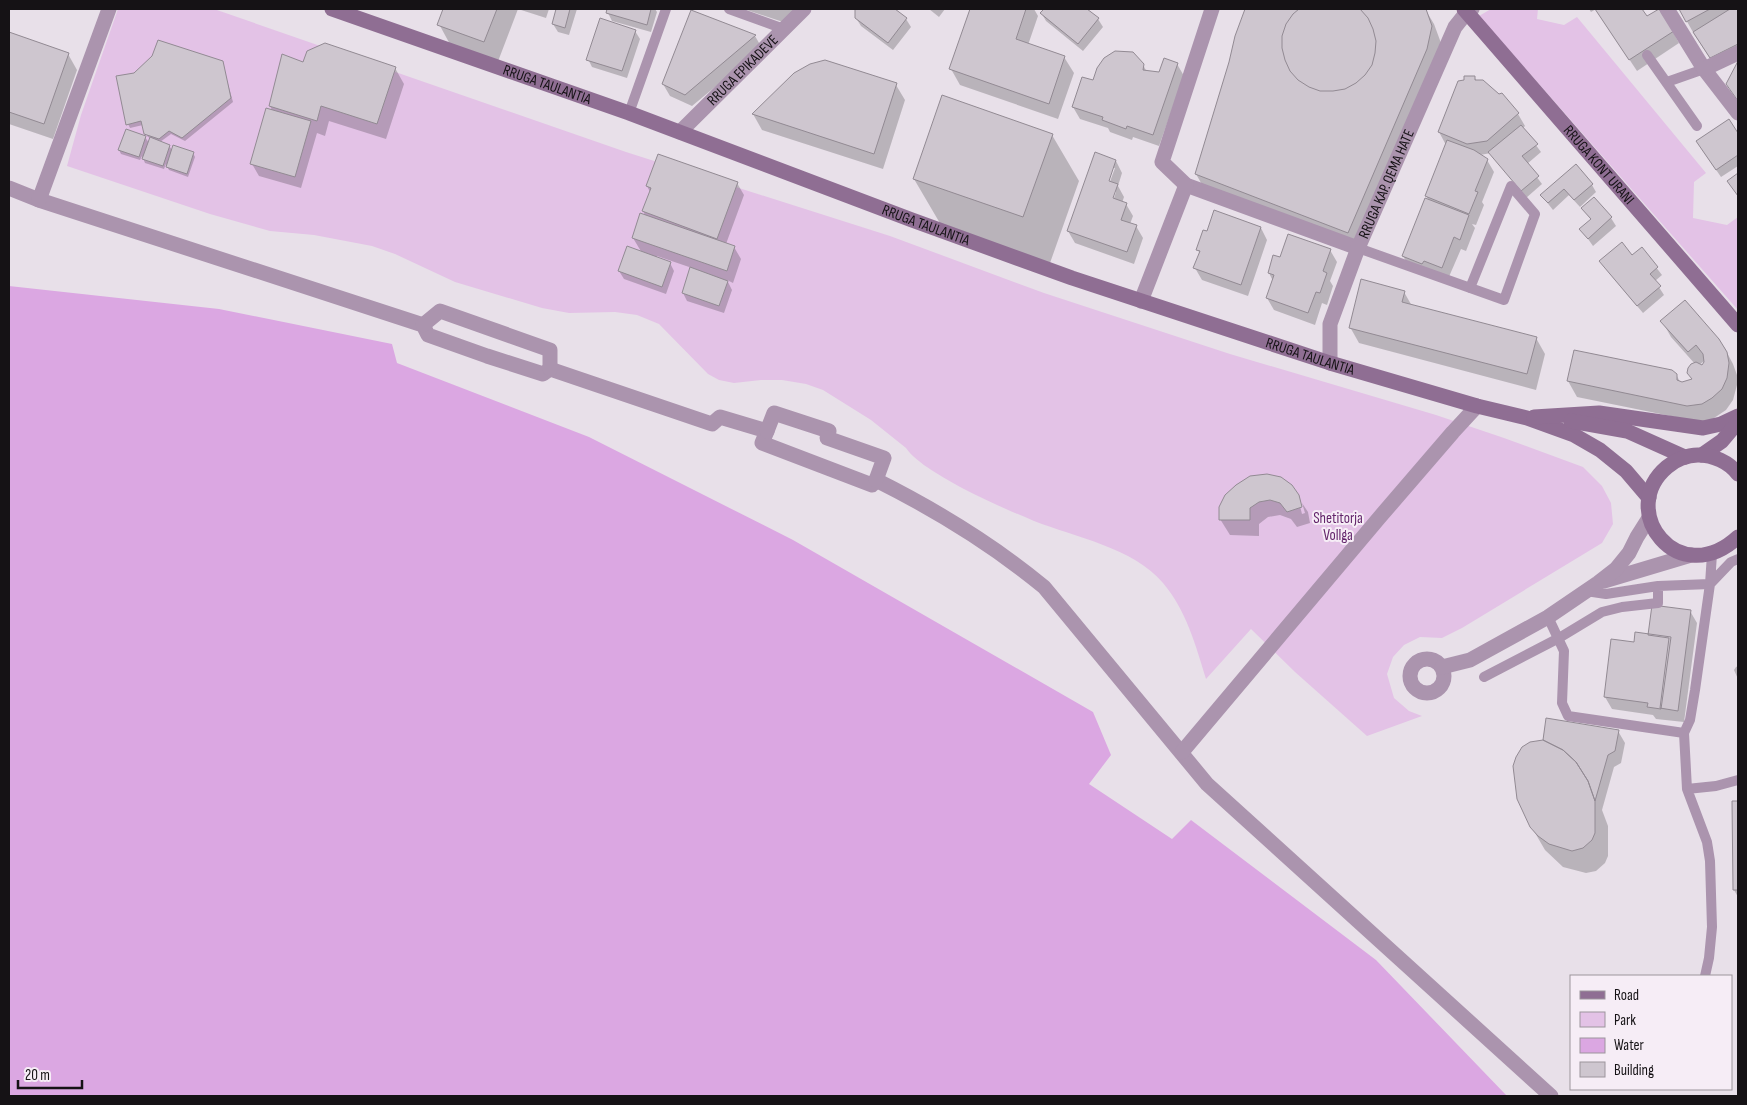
<svg xmlns="http://www.w3.org/2000/svg" width="1747" height="1105" viewBox="0 0 1747 1105" font-family="'Sofia Sans Condensed',sans-serif">
<style>
.green{fill:#e3c2e6}
.water{fill:#dba7e2}
.shadow{fill:#0003;fill-rule:evenodd}
.building{fill:#cec6cf;stroke:#928a93}
.lines{fill:none;stroke-linecap:round;stroke-linejoin:round}
.lane{stroke:#ab94ae;stroke-width:10}
.street{stroke:#ab94ae;stroke-width:15}
.secondary{stroke:#8f6e93;stroke-width:15}
.labels{text-anchor:middle;stroke-width:4;stroke-linejoin:round;paint-order:stroke}
.street-label{font-size:15px;fill:#151215;stroke:#f6edf6}
.park-label{font-size:15px;fill:#63256b;stroke:#f6edf6}
</style>
<rect width="100%" height="100%" fill="#e8e0e9"/>
<path class="green" d="M118 9H214L626 152 890 236 1044 293 1230 354 1436 415 1504 438 1583 467 1602 486 1611 503 1613 524 1602 543 1462 628 1442 638 1420 637 1404 645 1393 657 1387 674 1394 698 1409 711 1422 716 1367 736 1295 672 1251 629 1206 679C1196 646 1186 610 1163 583 1134 548 1075 537 1034 521 1010 511 985 500 962 488 946 479 916 463 906 448L871 420 823 390 806 384 782 380H761L734 383 719 380 708 374 659 324 637 315 615 312 569 313 542 308 455 282 395 254 372 246 314 235 270 231 210 214 67 166 81 115Z
M1491 9H1538L1537 19 1564 25 1577 17 1706 173 1694 182 1693 218 1727 225 1738 217V310L1479 16Z"/>
<path class="water" d="M9 286 219 309 392 344 397 363 589 437 793 540 1093 712 1111 755 1089 784 1172 839 1191 820 1376 960 1507 1096H9Z"/>
<path class="shadow" d="M445 9H549L546 18 518 9 497 64 452 48 439 24Z
M557 9H577L569 35 558 32 553 24Z
M609 9H655L657 12 651 32 612 21 608 13Z
M744 9H798L792 25Z
M857 9H893L906 19 911 27 893 50 861 26 856 18Z
M929 9H945L939 17Z
M972 9H1034L1038 16 1028 45 1064 57 1074 73 1058 119 960 85 951 69Z
M1046 9H1085L1098 19 1103 27 1083 51 1046 21 1042 14Z
M1246 9H1425L1434 24 1441 43 1357 248 1205 190 1196 174 1230 63 1236 36Z
M1589 9H1642L1647 17 1673 32 1679 43 1637 71 1596 9 1591 12Z
M1680 9H1738V54L1715 66 1694 34Z
M635 31 640 39 627 78 592 67 588 59Z
M9 33 68 54 77 70 53 139 9 124Z
M755 36 762 48 692 106 670 96 663 84Z
M222 62 233 102 185 141 171 134 160 142 169 146 173 151 193 153 195 157 188 177 169 170 166 164 164 169 145 163 142 156 140 160 121 154 119 150 145 137 149 143 151 138 148 137 145 133 143 125 130 128 128 124Z
M304 63 395 68 404 84 386 139 329 121 325 136 317 133 301 188 259 176 252 164 273 112 270 106Z
M1177 64 1184 76 1159 146 1133 137 1132 140 1110 132 1108 128 1080 119 1073 107 1094 82 1143 65 1147 72 1160 74Z
M794 74 896 85 905 100 883 169 762 130 753 114Z
M1474 77 1477 81 1499 96 1501 95 1518 114 1525 126 1523 128 1541 152 1527 164 1542 184 1526 198 1491 153 1480 155 1487 160 1494 172 1482 202 1484 205 1476 225 1472 224 1475 228 1466 251 1461 249 1448 279 1410 268 1403 256 1429 201 1426 196 1446 145 1439 132Z
M1728 121 1738 135V166L1721 177 1697 142Z
M1052 135 1079 181 1050 263 941 225 914 179Z
M1116 161 1122 173 1118 186 1124 197 1122 203 1126 204 1133 216 1130 224 1136 226 1143 238 1134 264 1075 243 1068 231ZM1112 168H1115L1108 187 1106 186ZM1116 186V192L1112 204H1110Z
M1575 166 1592 185 1596 192 1580 207 1569 195 1553 210 1542 196Z
M737 183 744 195 726 244 734 247 741 259 733 283 727 280 732 290 724 313 687 301 683 293 692 268 657 256V258L670 263 674 271 666 294 624 279 619 271 642 253 633 238 646 217 643 211 650 192 647 186Z
M1594 199 1611 218 1616 226 1593 246 1581 229 1591 220 1583 208Z
M1261 228 1267 240 1248 296 1202 280 1195 268 1200 254 1198 250Z
M1642 249 1662 275 1655 281 1664 295 1643 313 1606 269 1632 256Z
M1330 250 1337 262 1330 281 1333 286 1327 305 1322 303 1315 325 1274 310 1267 298 1273 281 1269 273 1281 259Z
M1404 292 1412 306 1536 338 1545 354 1536 390 1359 343 1350 327Z
M1662 321 1724 347 1733 364 1737 375V385L1733 400 1726 410 1711 420 1700 422 1577 397 1568 381 1575 351 1676 374 1680 382 1687 383 1693 380 1695 364 1671 337ZM1707 359 1703 367 1699 365Z
M1226 496 1298 498 1302 514 1305 513 1302 503 1308 512 1310 523 1297 527 1291 519 1280 515 1268 517 1259 524V536L1230 535 1220 519Z
M1690 611 1697 623 1684 722 1656 719 1653 715 1612 709 1605 697 1635 644Z
M1738 666V679L1734 670 1736 667Z
M1618 731 1625 743 1621 763 1614 767 1602 810 1608 826V856L1605 863 1596 871 1586 873 1563 867 1545 850 1531 826Z
M1733 802H1738V897L1734 890Z"/>
<path class="building" d="M443 9H497L484 42 437 25Z
M556 9H570L565 28 552 24Z
M607 9H651L647 25 606 13Z
M855 9H895L907 18 888 43 855 18Z
M970 9H1026L1016 39 1065 56 1049 104 949 69Z
M1044 9H1087L1099 18 1078 44 1040 13Z
M1245 9H1426L1432 26 1427 49 1348 233 1195 174 1229 62 1235 36Z
M1299 9H1360L1368 18 1373 29 1376 41 1375 53 1372 65 1365 75 1356 83 1345 89 1333 91H1320L1309 87 1298 80 1290 71 1285 60 1282 48V36L1286 24 1293 14Z
M1595 9H1642L1647 16 1659 9 1674 31 1629 60Z
M1679 9H1710L1686 22Z
M1730 9H1738V44L1710 58 1693 32Z
M691 10 756 35 685 95 662 84Z
M600 18 636 30 622 71 586 60Z
M9 32 69 53 44 124 9 112Z
M158 40 223 61 231 98 182 138 169 131 159 139 144 134 141 121 126 125 116 76 134 73 152 56Z
M325 43 396 67 377 124 321 106 317 121 269 106 282 54 303 62 307 51Z
M1115 51 1133 52 1144 64 1143 70 1159 72 1164 58 1178 63 1153 135 1127 126 1126 129 1102 120 1103 117 1072 107 1082 77 1093 80 1097 68 1104 58Z
M825 60 897 83 874 154 752 114 794 73 810 64Z
M1738 61V101L1726 84Z
M1464 76H1475V80H1483L1499 94 1502 93 1519 113 1487 141 1467 144 1438 132 1458 81 1464 80Z
M942 95 1053 134 1023 217 913 179Z
M266 108 311 121 295 177 250 164Z
M1729 119 1738 133V155L1716 170 1696 141Z
M1521 125 1538 144 1522 156 1539 176 1521 191 1488 152Z
M126 129 146 136 139 157 118 150Z
M150 137 170 145 163 166 142 159Z
M1447 140 1474 150 1488 159 1475 191 1478 192 1469 214 1425 196Z
M173 145 194 152 187 174 166 167Z
M1095 152 1116 160 1109 181 1118 184 1113 198 1127 203 1121 220 1137 225 1127 252 1067 231Z
M658 154 738 182 717 239 642 211 651 188 646 186Z
M1576 164 1593 184 1574 200 1564 189 1548 203 1540 195Z
M1738 173V196L1727 181Z
M1594 197 1612 217 1588 239 1579 229 1591 219 1581 208Z
M1425 198 1469 215 1460 240 1454 237 1442 268 1424 261 1422 264 1402 256Z
M1214 210 1261 227 1241 285 1193 268 1200 251 1196 250 1203 230 1207 231Z
M640 213 735 246 727 271 632 238Z
M1288 234 1331 249 1323 271 1327 273 1320 293 1316 292 1308 313 1266 298 1274 275 1268 273 1273 255 1280 257Z
M1622 242 1632 255 1642 247 1658 267 1650 274 1661 286 1637 306 1599 261Z
M627 246 671 262 662 287 618 271Z
M690 267 728 281 719 306 682 293Z
M1361 279 1405 291 1402 302 1537 337 1527 374 1349 328Z
M1685 300 1719 339 1727 352 1729 363 1727 378 1722 389 1712 398 1702 404 1687 406 1567 381 1574 350 1672 370 1677 374V380L1682 382 1692 379 1687 373 1688 368 1691 364 1696 362 1702 365 1704 362 1703 354 1696 345 1688 352 1660 321Z
M1267 474 1281 477 1292 485 1299 495 1302 507 1287 512 1280 503 1270 500 1259 502 1250 508V520H1219V507L1225 495 1236 485 1250 476Z
M1652 605 1691 610 1678 711 1660 708 1669 638 1648 635Z
M1635 632 1671 637 1661 709 1647 707 1648 703 1604 697 1611 639 1634 642Z
M1546 718 1619 730 1615 751 1608 755 1595 801 1588 781 1576 762 1563 750 1543 740Z
M1543 740 1563 750 1576 762 1588 781 1595 801V833L1592 840 1583 848 1572 851 1549 844 1538 836 1530 827 1517 799 1513 766 1516 757 1522 747 1530 742Z
M1732 801H1738V890H1733Z"/>
<g class="lines">
<path class="lane" d="M729 9 784 29
M1647 55 1697 126
M1667 82 1704 69
M629 113 666 9
M1358 248 1504 300 1535 214 1511 186 1470 288
M1586 591 1606 594 1658 586 1710 584 1731 562 1738 559
M1548 617 1564 651 1562 703 1568 716 1684 733
M1484 677 1559 638 1602 612 1622 607 1658 603V586
M1687 789 1716 786 1738 780
M1705 976 1709 958 1712 927 1710 861 1707 842 1687 789 1684 733 1690 720 1695 690 1710 584 1712 554"/>
<g class="street">
<path d="M1212 9 1162 162 1186 185 1358 248"/>
<path d="M1667 9 1704 69 1738 113"/>
<path d="M1704 69 1738 53"/>
<path id="s1" d="M680 132 804 9"/>
<path d="M9 188 39 200 423 325 428 335 487 356 543 374 550 369 712 424 720 417 767 431 762 443 872 485 876 480C936 510 992 544 1044 587L1207 784 1551 1096"/>
<path d="M39 200 109 9"/>
<path d="M1141 301 1186 185"/>
<path d="M423 325 440 311 550 350V369"/>
<path id="s2" d="M1330 363V324L1358 248 1455 27 1467 12 1472 9"/>
<path d="M767 431 774 413 829 431"/>
<path d="M827 438 884 458 876 480"/>
<path d="M1604 581 1691 555"/>
<circle cx="1427" cy="676" r="17"/>
<path d="M1442 667 1470 660 1548 617 1598 583 1616 569 1629 553 1637 537 1649 518"/>
<path d="M1182 752 1379 518 1453 432 1477 406"/>
</g>
<g class="secondary">
<path id="s3" d="M332 9 629 113 912 220 1072 278 1330 363 1477 406 1527 418 1574 435 1600 450 1626 471 1649 498"/>
<path id="s4" d="M1464 9 1738 325"/>
<path d="M1534 417 1599 413 1703 428 1721 424 1738 416"/>
<path d="M1571 421 1627 431 1685 457"/>
<path d="M1702 455 1722 441 1738 422"/>
<path d="M1738 474C1729 462 1713 455 1698 455 1687 455 1675 460 1667 467 1616 510 1678 592 1738 537"/>
</g>
</g>
<g class="labels">
<g class="street-label">
<text dy="5" stroke="none"><textPath href="#s1" startOffset="88">RRUGA EPIKADEVE</textPath></text>
<text dy="5" stroke="none"><textPath href="#s3" startOffset="228">RRUGA TAULANTIA</textPath></text>
<text dy="5" stroke="none"><textPath href="#s4" startOffset="206">RRUGA KONT URANI</textPath></text>
<text dy="5" stroke="none"><textPath href="#s2" startOffset="190">RRUGA KAP. QEMA HATE</textPath></text>
<text dy="5" stroke="none"><textPath href="#s3" startOffset="632">RRUGA TAULANTIA</textPath></text>
<text dy="5" stroke="none"><textPath href="#s3" startOffset="1038">RRUGA TAULANTIA</textPath></text>
</g>
<g class="park-label">
<text x="1338" y="523">Shetitorja<tspan x="1338" dy="17">Vollga</tspan></text>
</g>
</g>
<rect width="1747" height="1105" fill="none" stroke="#151215" stroke-width="20"/>
<rect x="1570" y="975" width="162" height="115" fill="#f6edf6" stroke="#9c959c"/>
<rect x="1580" y="991" width="25" height="8" fill="#8f6e93" stroke="#9c959c"/>
<text x="1614" y="1000" font-size="15" fill="#151215">Road</text>
<rect x="1580" y="1012" width="25" height="15" fill="#e3c2e6" stroke="#9c959c"/>
<text x="1614" y="1025" font-size="15" fill="#151215">Park</text>
<rect x="1580" y="1038" width="25" height="15" fill="#dba7e2" stroke="#9c959c"/>
<text x="1614" y="1050" font-size="15" fill="#151215">Water</text>
<rect x="1580" y="1062" width="25" height="15" fill="#cec6cf" stroke="#9c959c"/>
<text x="1614" y="1075" font-size="15" fill="#151215">Building</text>
<path d="M18 1080v8h64v-8" fill="none" stroke="#151215" stroke-width="2.5"/>
<text x="25" y="1080" font-size="15" fill="#151215" stroke="#f6edf6" stroke-width="4" paint-order="stroke">20 m</text>
</svg>
